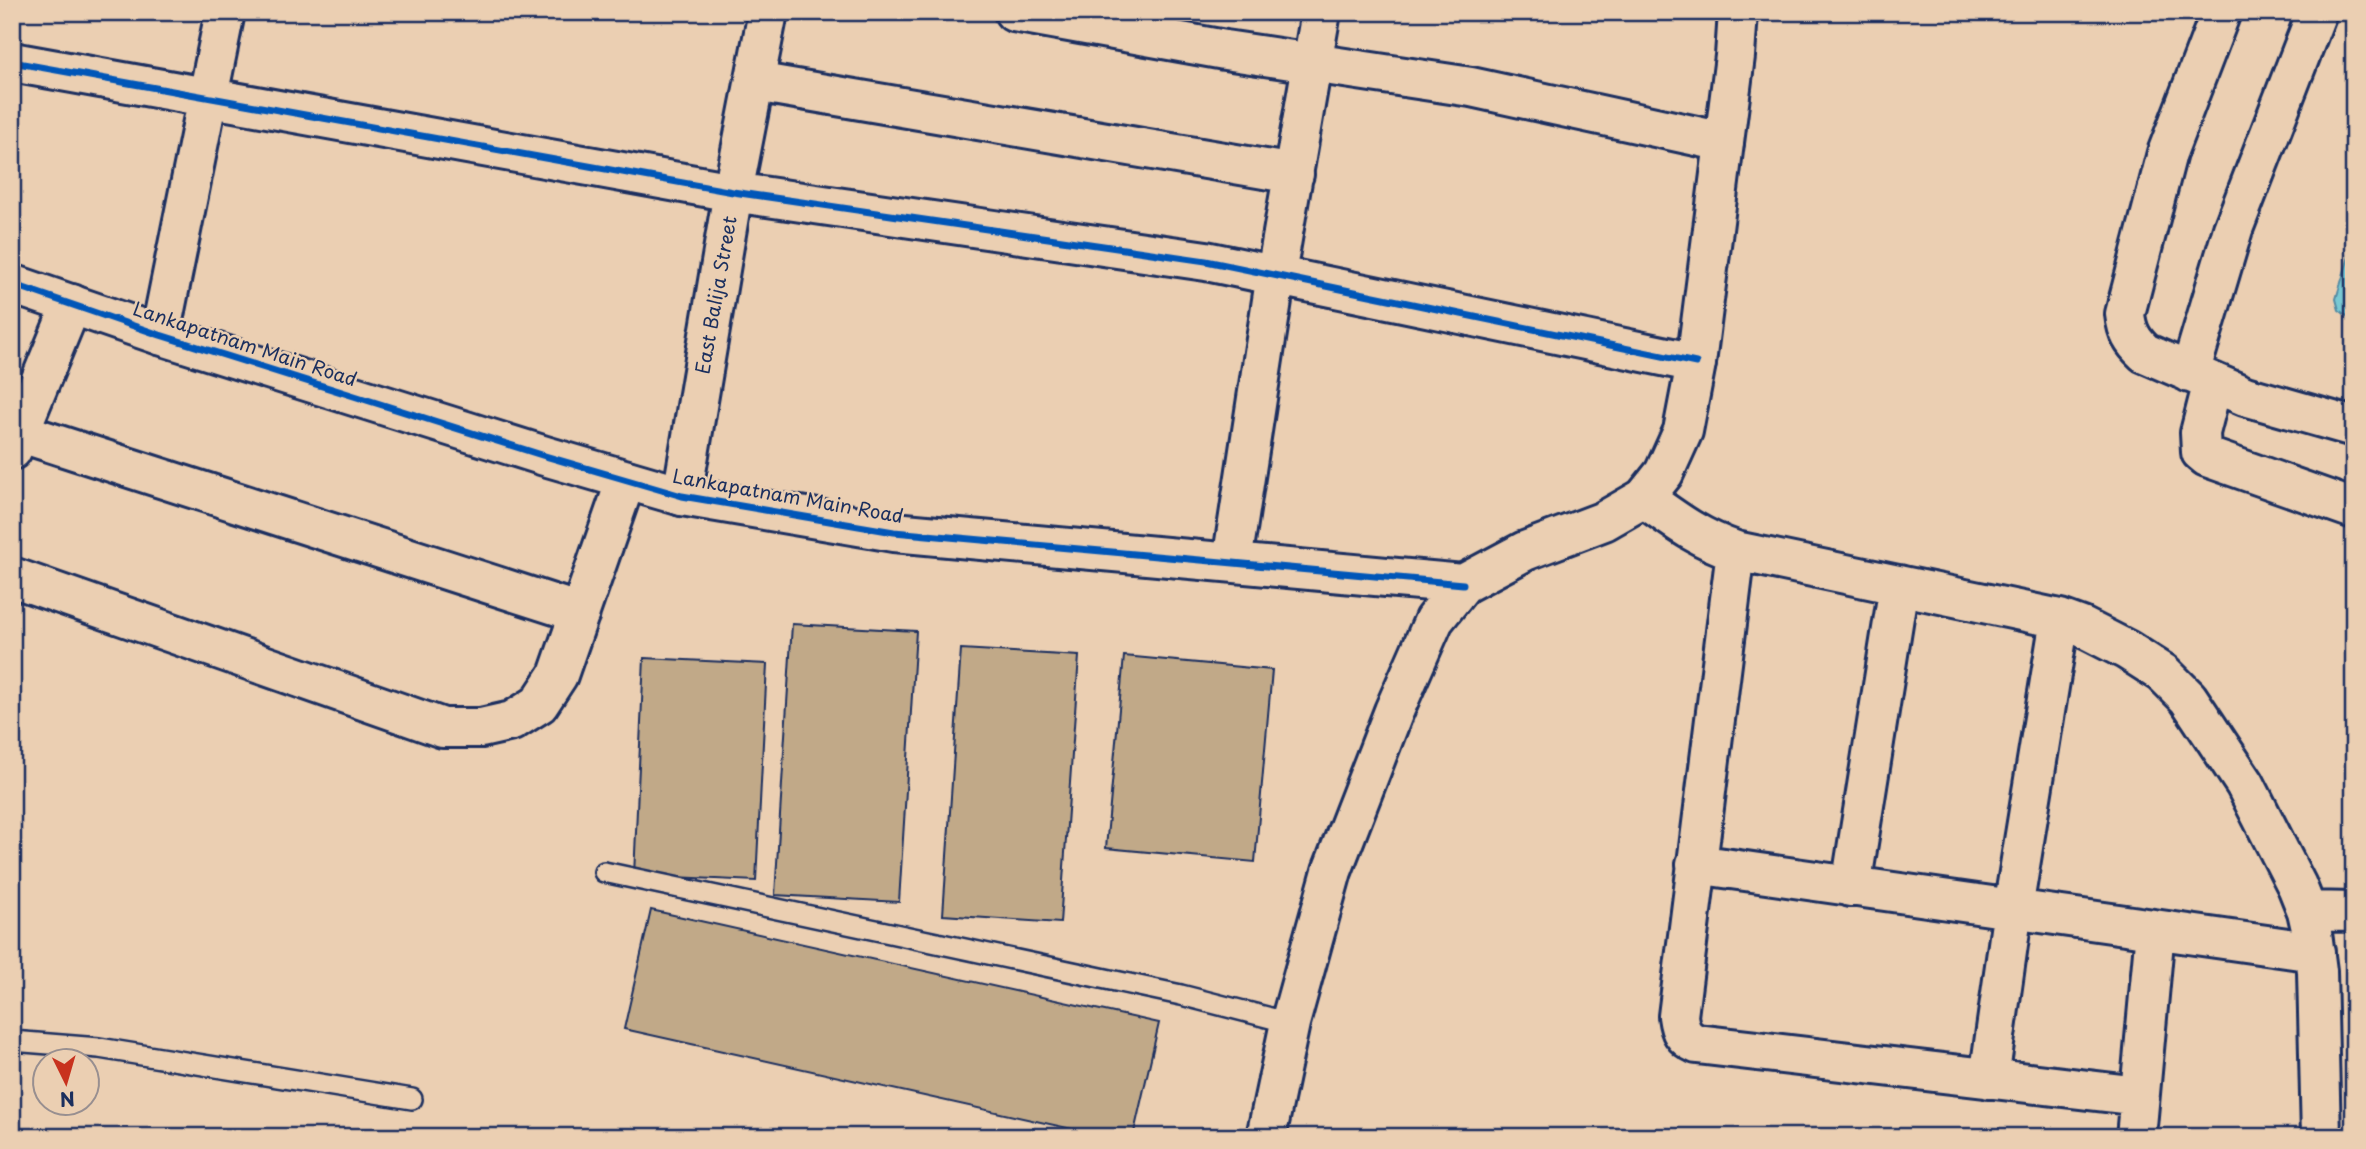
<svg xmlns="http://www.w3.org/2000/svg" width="2366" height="1149" viewBox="0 0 2366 1149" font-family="'Playpen Sans',sans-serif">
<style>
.water{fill:#79c9d3;stroke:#538ba4;stroke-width:2}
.building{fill:#c1a988;stroke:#1b2f5e;stroke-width:2}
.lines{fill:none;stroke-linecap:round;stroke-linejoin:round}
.lane-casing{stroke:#1b2f5e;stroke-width:24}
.street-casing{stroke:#1b2f5e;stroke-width:44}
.secondary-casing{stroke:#1b2f5e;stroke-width:44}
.lane{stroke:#ebcfb2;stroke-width:19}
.street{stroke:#ebcfb2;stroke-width:38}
.secondary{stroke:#ebcfb2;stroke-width:38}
.cycleway-casing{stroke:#ebcfb2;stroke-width:11}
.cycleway{stroke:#0057b8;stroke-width:7}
.labels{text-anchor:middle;stroke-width:5;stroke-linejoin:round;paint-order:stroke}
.street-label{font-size:19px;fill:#1b2f5e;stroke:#ebcfb2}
</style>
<rect width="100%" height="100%" fill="#ebcfb2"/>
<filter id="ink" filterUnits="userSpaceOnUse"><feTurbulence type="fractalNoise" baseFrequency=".0143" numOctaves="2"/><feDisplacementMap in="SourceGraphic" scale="14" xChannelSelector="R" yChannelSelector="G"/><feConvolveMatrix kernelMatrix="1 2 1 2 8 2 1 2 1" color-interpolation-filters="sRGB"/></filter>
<g filter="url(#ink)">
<path class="water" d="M2354 240V321L2339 310 2336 299Z"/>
<path class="building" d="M792 624 916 631 899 902 775 895Z
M961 649 1079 656 1060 923 943 915Z
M1124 656 1272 670 1255 862 1106 848Z
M644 658 767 664 756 881 634 875Z
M651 910 1159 1023 1133 1137H1108L624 1029Z"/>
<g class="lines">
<g class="lane-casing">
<path id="lane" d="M604 872 1181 995 1290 1023
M12 1041 99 1048 412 1099"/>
</g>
<g class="street-casing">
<path id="street" d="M1014 12 1225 50 1471 87 1724 142
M2221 12 2167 153 2125 314C2127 332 2132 341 2145 353L2245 396 2354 427
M12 62 733 192 1206 261 1696 363
M755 82 1294 174
M160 335 225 12
M2190 373 2233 229 2317 12
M2213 382 2200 433 2201 452 2207 457 2354 509
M12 430 580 613
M12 450 72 304
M682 496 733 192 768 12
M1644 498C1676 521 1698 538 1736 551L2060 619 2082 627 2127 650 2163 673 2188 698 2245 784 2297 886 2307 911 2312 933 2317 971 2321 1137
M1736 551 1678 1016C1680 1031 1683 1038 1697 1044L2139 1096
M1232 562 1276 274 1321 12
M12 577 443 728H481L512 721 539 704 558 675 626 480
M1696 864 2315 952
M1851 887 1899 585
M2307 911 2354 912
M1989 1079 2013 909 2060 619
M2136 1137 2155 930"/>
</g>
<g class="secondary-casing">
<path id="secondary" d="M12 284 160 335 545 456 682 496 894 532 1463 584
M1266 1137 1290 1023 1332 871 1394 711 1434 620 1463 584 1525 551 1604 521 1644 498 1664 473 1683 431 1696 363 1735 56 1738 12"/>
</g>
<use href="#lane" class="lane"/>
<use href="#street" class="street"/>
<use href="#secondary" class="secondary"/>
<g class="cycleway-casing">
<path id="cycleway" d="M12 62 733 192 1206 261 1696 363
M12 284 160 335 545 456 682 496 894 532 1463 584"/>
</g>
<use href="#cycleway" class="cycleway"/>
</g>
</g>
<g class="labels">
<g class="street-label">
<text transform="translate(716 295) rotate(-80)" y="7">East Balija Street</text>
<text transform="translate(245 344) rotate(18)" y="7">Lankapatnam Main Road</text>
<text transform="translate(788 496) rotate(10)" y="7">Lankapatnam Main Road</text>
</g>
</g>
<rect width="2366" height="1149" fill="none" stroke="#ebcfb2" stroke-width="42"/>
<rect x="21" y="21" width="2324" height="1107" fill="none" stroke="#1b2f5e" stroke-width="2.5" filter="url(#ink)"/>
<g transform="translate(66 1082) rotate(175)"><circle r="33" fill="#ebcfb2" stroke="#988f90" stroke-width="2"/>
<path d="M0-5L12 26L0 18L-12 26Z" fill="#c8321e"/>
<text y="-10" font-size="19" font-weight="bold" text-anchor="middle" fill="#1b2f5e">N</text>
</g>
</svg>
